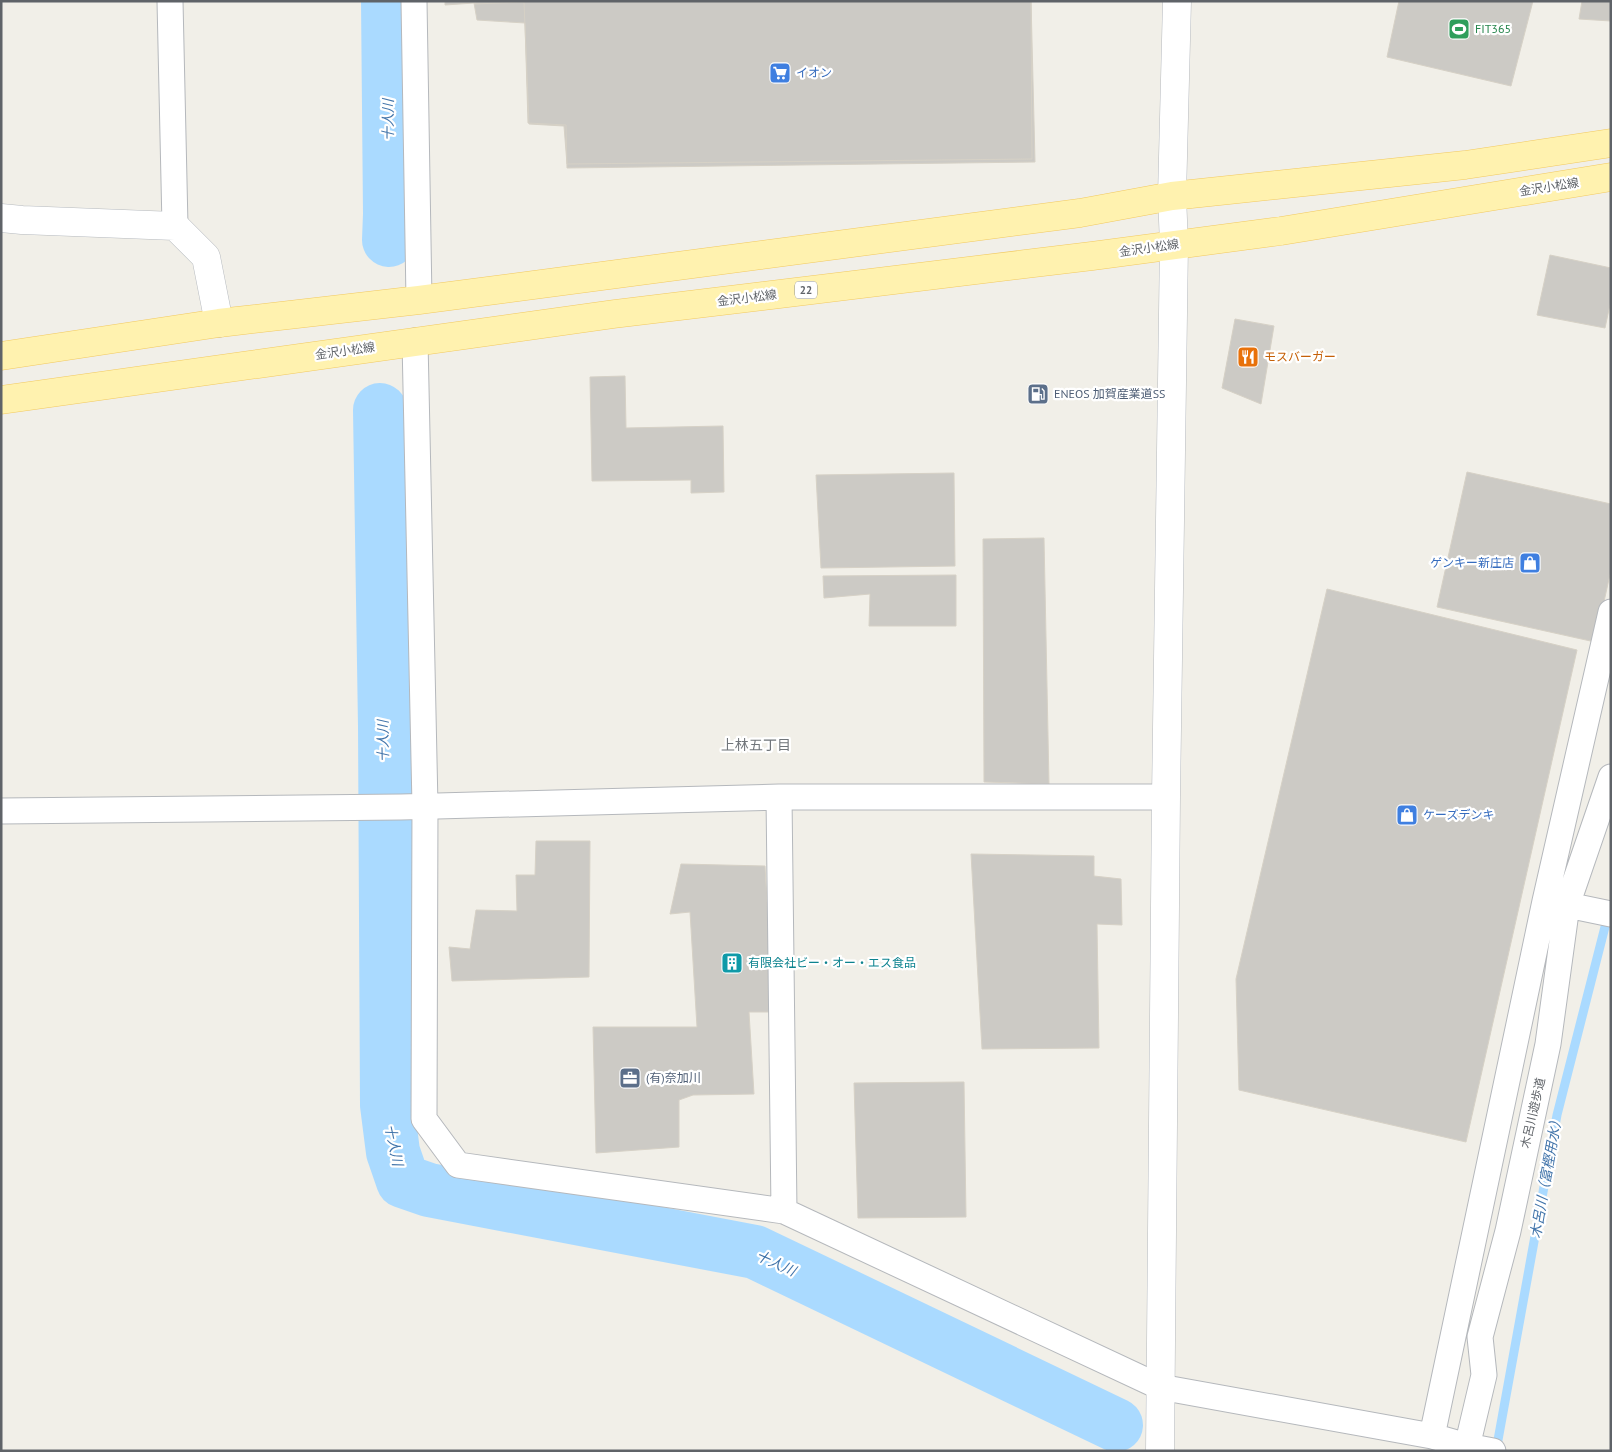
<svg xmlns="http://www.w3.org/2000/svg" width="1612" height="1452" viewBox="0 0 1612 1452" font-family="'PT Sans','Noto Sans JP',sans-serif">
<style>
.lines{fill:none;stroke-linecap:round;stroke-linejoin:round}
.stream{stroke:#aadaff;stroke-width:9}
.river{stroke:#aadaff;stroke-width:54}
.building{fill:#cccac5;stroke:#d6d1c6}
.street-casing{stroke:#b5b8bc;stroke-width:27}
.secondary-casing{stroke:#b6babf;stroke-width:29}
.primary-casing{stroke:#f2c960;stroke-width:29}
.street{stroke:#fff;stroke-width:25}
.secondary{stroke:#fff;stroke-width:28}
.primary{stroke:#fff2af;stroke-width:28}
.labels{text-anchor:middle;stroke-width:4.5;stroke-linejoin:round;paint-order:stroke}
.shield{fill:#fff;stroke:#8f9295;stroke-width:1}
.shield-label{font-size:11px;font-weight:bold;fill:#5f6368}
.leisure-label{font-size:12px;fill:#27864d;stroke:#fff;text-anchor:start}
.shop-label{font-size:12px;fill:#366cbe;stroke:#fff;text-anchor:start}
.street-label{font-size:12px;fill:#5f6368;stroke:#fff}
.food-label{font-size:12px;fill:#c56008;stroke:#fff;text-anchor:start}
.service-label{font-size:12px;fill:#4e5e75;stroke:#fff;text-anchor:start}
.culture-label{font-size:12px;fill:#0d838f;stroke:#fff;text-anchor:start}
.water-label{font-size:14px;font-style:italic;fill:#4174aa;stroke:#fff}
.neighbourhood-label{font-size:14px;fill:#70757a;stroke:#fff}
</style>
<rect width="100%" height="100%" fill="#f1efe8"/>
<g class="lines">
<path class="stream" d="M1496 1451 1557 1115 1608 915"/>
<path class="river" d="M388 1 390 214 389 240
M380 410 385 726 387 1105 393 1152 403 1181 429 1190 755 1252 1116 1425"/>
</g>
<path class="building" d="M445 1H1031L1035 162 567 168 566 125 528 123 525 23 477 20 474 3 445 5Z
M475 1H1031L1032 159 567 164 564 126 529 124 524 2 475 4Z
M1399 1H1533L1511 86 1387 57Z
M1582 1H1611V21L1579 19Z
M1550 255 1611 268V300L1605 328 1537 315Z
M1235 319 1274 326 1261 404 1222 388Z
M625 376 626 428 723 426 724 492 691 493V480L592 481 590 377Z
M1467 472 1611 504V570L1595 642 1437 607Z
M954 473 955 566 821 568 816 475Z
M1044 538 1049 784 984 782 983 539Z
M956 575V626H869L870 594 824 598 823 576Z
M1327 589 1577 650 1466 1142 1239 1090 1236 979Z
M536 841H590L589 977 452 981 449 947 470 949 476 910 517 911 516 875H535Z
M971 854 1094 856V876L1121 879 1122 925 1097 924 1099 1048 982 1049Z
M681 864 765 866 773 1012H749L754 1094 693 1095 679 1100V1147L596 1153 593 1027H697L690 912 670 914Z
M964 1082 966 1217 858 1218 854 1083Z"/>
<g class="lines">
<g class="street-casing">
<path id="street" d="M170 1 175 226
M414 1 419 300
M415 341 425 806 424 1119 458 1165 784 1211
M779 797 784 1211 1160 1387 1432 1436 1467 1446 1493 1451
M1 811 401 807 779 797H1166
M1553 902 1611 914
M1432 1436 1545 901 1611 612
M1466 1451 1484 1375 1480 1337 1508 1231 1548 1044 1567 905 1611 777"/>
</g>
<g class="secondary-casing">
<path id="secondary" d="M1 218 22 220 175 226 206 257 219 323
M1160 1451 1166 797 1174 244 1172 196 1177 1"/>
</g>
<g class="primary-casing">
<path id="primary" d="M1 356 219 323 419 300 1080 213 1172 196 1465 165 1611 143
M1 400 614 314 1092 256 1281 231 1611 177"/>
</g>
<use href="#street" class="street"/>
<use href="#secondary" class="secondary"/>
<use href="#primary" class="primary"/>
</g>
<defs>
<g id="stadium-square" transform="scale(1.125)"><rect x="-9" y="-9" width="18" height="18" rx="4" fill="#2e9e5b" stroke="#fff"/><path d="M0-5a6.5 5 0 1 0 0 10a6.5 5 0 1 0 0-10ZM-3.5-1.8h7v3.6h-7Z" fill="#fff"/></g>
<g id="supermarket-square" transform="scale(1.125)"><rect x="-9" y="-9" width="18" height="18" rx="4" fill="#3f7fe0" stroke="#fff"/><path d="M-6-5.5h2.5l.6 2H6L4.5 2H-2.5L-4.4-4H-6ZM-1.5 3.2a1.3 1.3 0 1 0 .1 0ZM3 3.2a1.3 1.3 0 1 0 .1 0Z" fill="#fff"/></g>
<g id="restaurant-square" transform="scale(1.125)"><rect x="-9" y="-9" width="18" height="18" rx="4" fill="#e8710a" stroke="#fff"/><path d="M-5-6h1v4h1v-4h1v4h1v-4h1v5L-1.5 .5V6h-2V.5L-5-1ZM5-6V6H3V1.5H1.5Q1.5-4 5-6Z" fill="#fff"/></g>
<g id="fuel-square" transform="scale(1.125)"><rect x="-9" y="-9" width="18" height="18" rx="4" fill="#5c6f8a" stroke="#fff"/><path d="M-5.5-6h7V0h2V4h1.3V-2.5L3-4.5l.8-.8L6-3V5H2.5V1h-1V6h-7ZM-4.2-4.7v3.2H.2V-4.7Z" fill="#fff"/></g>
<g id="shop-square" transform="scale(1.125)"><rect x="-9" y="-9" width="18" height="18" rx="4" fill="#3f7fe0" stroke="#fff"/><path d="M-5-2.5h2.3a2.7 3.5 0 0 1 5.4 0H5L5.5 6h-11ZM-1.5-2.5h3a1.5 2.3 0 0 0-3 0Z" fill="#fff"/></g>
<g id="building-square" transform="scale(1.125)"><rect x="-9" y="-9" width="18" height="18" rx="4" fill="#0f9aa8" stroke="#fff"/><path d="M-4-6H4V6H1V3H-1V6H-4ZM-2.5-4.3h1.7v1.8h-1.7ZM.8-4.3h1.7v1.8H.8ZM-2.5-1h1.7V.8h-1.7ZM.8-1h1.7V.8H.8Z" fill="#fff"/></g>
<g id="office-square" transform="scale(1.125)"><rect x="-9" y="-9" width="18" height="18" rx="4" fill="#5c6f8a" stroke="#fff"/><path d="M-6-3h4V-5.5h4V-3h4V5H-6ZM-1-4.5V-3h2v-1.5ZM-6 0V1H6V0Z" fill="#fff"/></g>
</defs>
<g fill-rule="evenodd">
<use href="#stadium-square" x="1459" y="29"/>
<use href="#supermarket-square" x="780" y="73"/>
<use href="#restaurant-square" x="1248" y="357"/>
<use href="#fuel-square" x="1038" y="394"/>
<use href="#shop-square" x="1530" y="563"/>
<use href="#shop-square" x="1407" y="815"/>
<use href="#building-square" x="732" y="963"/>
<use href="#office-square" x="630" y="1078"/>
</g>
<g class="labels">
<rect class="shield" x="795" y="281.5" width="22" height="17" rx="4"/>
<g class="shield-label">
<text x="806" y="294">22</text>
</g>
<g class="leisure-label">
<text x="1475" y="33">FIT365</text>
</g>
<g class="shop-label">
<text x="796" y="77">イオン</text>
<text x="1514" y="567" text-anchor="end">ゲンキー新庄店</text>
<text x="1423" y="819">ケーズデンキ</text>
</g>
<g class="street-label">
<text transform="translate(1549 187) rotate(-9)" y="4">金沢小松線</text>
<text transform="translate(1149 248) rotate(-8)" y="4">金沢小松線</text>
<text transform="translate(747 298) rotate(-7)" y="4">金沢小松線</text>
<text transform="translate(345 351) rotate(-8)" y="4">金沢小松線</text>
<text transform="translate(1533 1113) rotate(-77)" y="4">木呂川遊歩道</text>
</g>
<g class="food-label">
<text x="1264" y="361">モスバーガー</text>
</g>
<g class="service-label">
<text x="1054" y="398">ENEOS 加賀産業道SS</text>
<text x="646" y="1082">(有)奈加川</text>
</g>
<g class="culture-label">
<text x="748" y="967">有限会社ビー・オー・エス食品</text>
</g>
<g class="water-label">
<text transform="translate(388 120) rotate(-90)" y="5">十人川</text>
<text transform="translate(383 741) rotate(-91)" y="5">十人川</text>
<text transform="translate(394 1145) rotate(78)" y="5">十人川</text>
<text transform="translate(1546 1176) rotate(-80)" y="5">木呂川（富樫用水）</text>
<text transform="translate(776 1263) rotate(24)" y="5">十人川</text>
</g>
<g class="neighbourhood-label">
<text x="756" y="750">上林五丁目</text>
</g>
</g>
<rect width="1612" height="1452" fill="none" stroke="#5f6368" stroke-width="5"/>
</svg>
